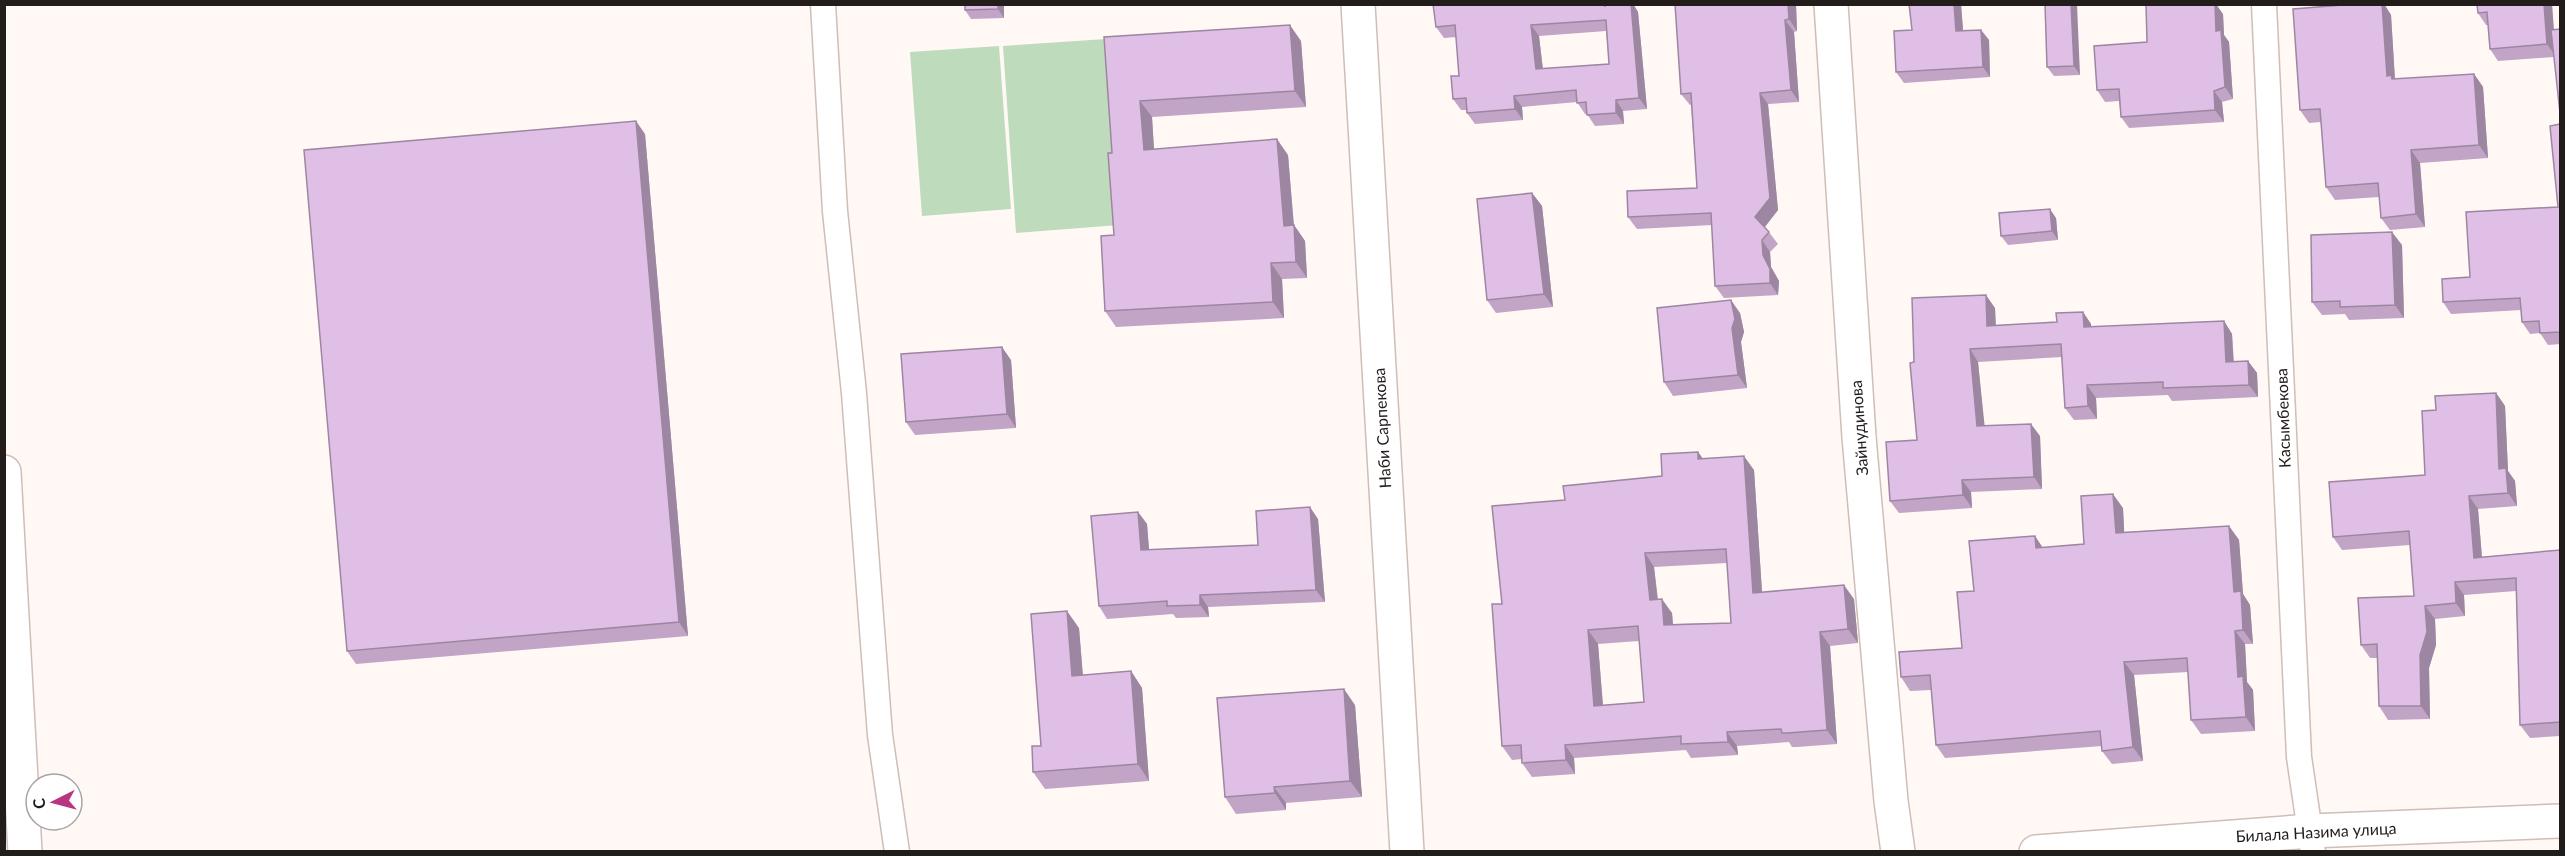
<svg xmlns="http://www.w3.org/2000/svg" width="2565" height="856" viewBox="0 0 2565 856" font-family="Lato,sans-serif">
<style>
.green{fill:#bedcbc}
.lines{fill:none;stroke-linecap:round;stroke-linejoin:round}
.street-casing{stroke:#cebeb7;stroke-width:27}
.secondary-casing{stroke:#cebeb7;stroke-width:36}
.street{stroke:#fff;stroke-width:24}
.secondary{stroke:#fff;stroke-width:33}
.wall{fill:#c1a4c6;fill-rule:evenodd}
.shaded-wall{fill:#9d86a1}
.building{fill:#e0bfe6;stroke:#9d86a1;stroke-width:1.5;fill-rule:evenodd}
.labels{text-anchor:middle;stroke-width:4.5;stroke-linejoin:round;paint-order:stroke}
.street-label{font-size:16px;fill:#221d1a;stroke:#fff}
</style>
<rect width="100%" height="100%" fill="#fff8f5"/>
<path class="green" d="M1106 39 1119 225 1016 233 1003 46Z
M999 46 1011 209 922 216 910 52Z"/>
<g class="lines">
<g class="street-casing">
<path id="street" d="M823 4 835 211 854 393 880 735 897 852
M2264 4 2299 757 2313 852"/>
</g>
<g class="secondary-casing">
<path id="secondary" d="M1358 4 1407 852
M1831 4 1859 437 1891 801 1898 852
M4 472 25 852
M2036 852 2310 831 2560 821"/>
</g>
<use href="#street" class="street"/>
<use href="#secondary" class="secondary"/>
</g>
<path class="wall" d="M1004 4V18L971 19 965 10Z
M1433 4H1633L1638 12 1647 109 1623 111 1624 124 1595 126 1587 114H1585L1577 102 1522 107 1523 120 1475 124 1467 113V110H1461L1453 99 1459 76 1456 37 1444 38 1436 27ZM1606 31 1609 64 1543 69 1539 36Z
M1796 4 1797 31 1794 32 1799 102 1768 104 1778 210 1765 227 1778 244 1770 252 1771 267 1779 281 1778 295 1724 298 1715 286 1712 225 1637 229 1628 217 1697 188 1691 105H1690L1681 94Z
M1909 4H1961L1963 31 1981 30 1989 40 1990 77 1904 83 1896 72 1912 30Z
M2045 4 2080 75 2054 76 2047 67Z
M2355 4H2384L2391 15 2395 79 2474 74 2483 87 2488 158 2420 163 2425 227 2390 230 2381 218 2379 197 2335 200 2326 187 2321 122 2309 123 2300 110Z
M2477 4H2552L2554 57 2498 61 2490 49 2488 25H2486L2478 13Z
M2223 14 2224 35 2229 42 2233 99 2222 102 2224 122 2129 128 2121 117 2119 101 2105 102 2097 90 2147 42Z
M1104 37 1301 41 1306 107 1152 117 1154 149 1288 155 1294 225 1305 241 1307 278 1282 279 1284 318 1116 327 1105 311 1114 235 1112 153Z
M2560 124V344L2548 345 2540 333 2530 334 2522 322 2521 310 2451 314 2443 302 2470 277 2558 207Z
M645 134 688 636 356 664 347 651Z
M1532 193 1542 206 1553 307 1496 313 1487 300Z
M2056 218 2058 240 2008 245 2001 236Z
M2402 245 2404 318 2349 320 2345 314 2322 315 2312 302Z
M1995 308 1996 325 2057 322 2083 312 2091 324V327L2224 321 2232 334 2234 362 2248 361 2257 373 2258 397 2172 401 2168 395 2096 398 2097 419 2074 420 2065 408 2062 357 1978 362 1984 426 2040 436 2042 489 1971 492 1972 508 1899 513 1890 501 1917 440 1914 362Z
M1740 313 1744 332 1741 342 1747 388 1673 396 1664 382Z
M1011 360 1016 428 915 435 906 422Z
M2496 393 2505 406 2508 471 2515 481 2517 506 2478 509 2482 557 2560 550V736L2530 738 2520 725 2516 591 2464 595 2465 616 2435 619 2436 645 2429 668 2430 719 2388 720 2379 706 2378 658H2370L2361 645 2414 596 2410 545 2342 550 2333 537 2425 475 2436 410Z
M1698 452 1703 459 1754 470 1762 592 1854 599 1858 643 1830 646 1837 744 1797 747H1792L1789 742 1737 746 1738 755 1691 758 1686 750 1574 758 1575 774 1532 777 1522 763V759L1512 760 1502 746V604L1565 500 1662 476ZM1727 563 1731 623 1673 624 1672 613 1658 599 1654 567ZM1639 641 1644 702 1603 705 1598 644Z
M2123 508 2124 532 2229 526 2239 540 2243 594 2250 605 2253 644H2245L2247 682 2253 690 2255 731 2201 734 2191 720 2188 672 2134 675 2143 761 2112 764 2102 751V746L1945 758 1936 745 1931 690 1910 691 1901 677 1962 648 1974 591 2035 536 2043 548 2084 544Z
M1138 512 1147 524 1149 550 1258 545 1318 519 1325 602 1208 607 1209 617 1176 618 1173 614 1107 619 1099 606Z
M1079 628 1083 675 1131 671 1142 688 1149 781 1045 789 1033 772 1041 746Z
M1355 705 1362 797 1286 803V810L1236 814 1225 797Z"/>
<path class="shaded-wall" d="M998 4H1004V18L998 9Z
M1631 4H1633L1638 12 1647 109 1639 98Z
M1788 4H1796L1797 31 1789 19Z
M1954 4H1961L1964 42 1956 31Z
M2071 4H2077L2080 75 2074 66Z
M2209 4H2216L2223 14 2224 35 2229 42 2233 99 2225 87Z
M2382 4H2384L2391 15 2395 81 2387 76Z
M2544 4H2552L2556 57 2547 44Z
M1785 20 1794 32 1799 102 1791 90Z
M1290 25 1301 41 1306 107 1295 91Z
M1531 25 1539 36 1544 80 1536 69Z
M1981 30 1989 40 1990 77 1983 67Z
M2474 74 2483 87 2488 158 2479 145Z
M2214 91 2222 102 2224 122 2215 110Z
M1760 93 1768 104 1778 210 1763 229 1755 217Z
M1514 96 1522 107 1523 120 1515 109Z
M1616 100 1623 111 1624 124 1616 113Z
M1140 101 1152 117 1155 166 1144 150Z
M636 121 645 134 688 636 679 622Z
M1277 139 1288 155 1294 229V225L1305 241 1307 278 1296 262 1284 226Z
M2411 150 2420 163 2425 227 2416 214Z
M1532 193 1542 206 1553 307 1544 294Z
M2050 209 2056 218 2058 240 2052 231Z
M2392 232 2402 245 2404 318 2395 305Z
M1762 240 1770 252 1771 267 1779 281 1778 295 1770 283 1763 255Z
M1271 263 1282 279 1284 318 1273 302Z
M1986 295 1995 308 1996 338 1987 326Z
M1731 300 1740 313 1744 332 1741 342 1747 388 1738 375 1732 328Z
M2083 312 2091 324 2092 339 2084 327Z
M2224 321 2232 334 2234 374 2226 362Z
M1002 347 1011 360 1016 428 1007 414Z
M1970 349 1978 362 1986 439 1977 426Z
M2248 361 2257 373 2258 397 2249 385Z
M2087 385 2096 398 2097 419 2088 406Z
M2496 393 2505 406 2508 471 2515 481 2517 506 2508 493 2499 469Z
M2031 424 2040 436 2042 489 2034 477Z
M1698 452 1708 466 1698 459Z
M1744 456 1754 470 1763 607 1753 593Z
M1962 480 1971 492 1972 508 1963 495Z
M2113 494 2123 508 2125 547 2116 533Z
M2469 496 2478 509 2483 571 2474 558Z
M1310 507 1318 519 1325 602 1316 590Z
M1138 512 1147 524 1150 562 1141 550Z
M2229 526 2239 540 2243 594 2250 605 2253 644 2243 630 2234 592Z
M2035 536 2044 550 2036 548Z
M1645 553 1654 567 1659 613 1650 600Z
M2455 582 2464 595 2465 616 2456 603Z
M1844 585 1854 599 1858 643 1848 629Z
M1200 595 1208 607 1209 617 1200 605Z
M1662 599 1672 613 1674 638 1664 625Z
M2425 606 2435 619 2436 645 2429 668 2430 719 2421 706 2420 655Z
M1067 611 1079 628 1084 692 1072 676Z
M1588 630 1598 644 1604 720 1594 706Z
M2235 631 2245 644 2247 682 2253 690 2255 731 2246 717 2238 677Z
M1820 632 1830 646 1837 744 1827 730Z
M2124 662 2134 675 2143 761 2133 747Z
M1131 671 1142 688 1149 781 1138 764Z
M1344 689 1355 705 1362 797 1350 781Z
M1727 732 1737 746 1738 755 1728 742Z
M1565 745 1574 758 1575 774 1566 760Z
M1274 787 1286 803V810L1275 793Z"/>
<path class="building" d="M965 4H998V9L965 10Z
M1433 4H1605V7V4H1631L1639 98 1616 100V113L1587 115 1586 102 1577 103 1576 90 1514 96 1515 109 1467 113 1466 98 1453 99 1451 76H1459L1455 25 1436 27ZM1606 20 1609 64 1536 69 1531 25Z
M1675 4H1788L1789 19 1785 20 1791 90 1760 93 1770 198 1755 217 1769 232 1762 240 1763 255 1770 269V283L1715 286 1711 213 1628 217 1627 191 1697 188 1691 93 1681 94Z
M1909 4H1954L1956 31 1981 30 1983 67 1896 72 1894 31 1912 30Z
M2045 4H2071L2074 66 2047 67Z
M2146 4H2215L2216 31 2221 30 2225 87 2214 91 2215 110 2121 117 2119 89 2097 90 2094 46 2147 42Z
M2355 4H2382L2387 76 2391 75 2392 79 2474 74 2479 145 2411 150 2416 214 2381 218 2378 183 2326 187 2320 109 2300 110 2293 9Z
M2477 4H2544L2547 44 2490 49 2487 12 2478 13Z
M1290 25 1295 91 1140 101 1144 150 1277 139 1284 226 1294 225 1296 262 1271 263 1273 302 1105 311 1101 236 1114 235 1108 153H1112L1104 37Z
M2560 29V113L2551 30Z
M636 121 679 622 347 651 304 150Z
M2560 124V332L2540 333 2539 321 2522 322 2520 298 2443 302 2442 279 2470 277 2466 212 2558 207 2550 126Z
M1532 193 1544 294 1487 300 1477 199Z
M2050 209 2052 231 2001 236 1999 213Z
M2392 232 2395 305 2340 307V301L2312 302 2311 235Z
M1986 295 1987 326 2057 322 2056 313 2083 312 2084 327 2224 321 2226 362 2248 361 2249 385 2163 388V382L2087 385 2088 406 2065 408 2061 344 1970 349 1977 426 2031 424 2034 477 1962 480 1963 495 1890 501 1886 442 1917 440 1910 363 1914 362 1912 298Z
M1731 300 1735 319 1732 328 1738 375 1664 382 1657 308Z
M1002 347 1007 414 906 422 901 354Z
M2496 393 2499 469 2506 468 2508 493 2469 496 2474 558 2560 550V722L2520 725 2516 578 2455 582 2456 603 2425 606 2427 632 2420 655 2421 706H2379L2377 644 2361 645 2358 598 2414 596 2409 531 2333 537 2329 482 2425 475 2422 411 2436 410 2435 396Z
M1698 452V459L1744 456 1753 593 1844 585 1848 629 1820 632 1827 730 1787 733H1782L1781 729 1727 732 1728 742 1681 744V736L1565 745 1566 760 1522 763 1521 745 1502 746 1492 604H1502L1492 506 1565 500 1563 486 1662 476 1661 454ZM1726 549 1731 623 1664 625 1662 599 1650 600 1645 553ZM1638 626 1644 702 1594 706 1588 630Z
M2113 494 2116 533 2229 526 2234 592 2241 591 2243 630 2235 631 2238 677 2243 676 2246 717 2191 720 2187 658 2124 662 2133 747 2102 751 2100 731 1936 745 1930 675 1901 677 1899 652 1962 648 1957 592 1974 591 1969 541 2035 536 2036 548 2084 544 2081 496Z
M1310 507 1316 590 1200 595V605L1167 606V601L1099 606 1091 516 1138 512 1141 550 1258 545 1256 511Z
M1067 611 1072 676 1131 671 1138 764 1033 772 1032 746H1041L1031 614Z
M1344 689 1350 781 1274 787 1275 793 1225 797 1217 698Z"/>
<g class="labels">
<g class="street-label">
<text transform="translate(2283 418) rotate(-92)" y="6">Касымбекова</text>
<text transform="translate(1382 428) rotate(-93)" y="6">Наби Сарпекова</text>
<text transform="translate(1859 428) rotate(-94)" y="6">Зайнудинова</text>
<text transform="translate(2316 832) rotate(-3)" y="6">Билала Назима улица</text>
</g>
</g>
<rect width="2565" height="856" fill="none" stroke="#221d1a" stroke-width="12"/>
<g transform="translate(54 802) rotate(264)"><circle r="28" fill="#ffffff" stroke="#a7a5a3" stroke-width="1.5"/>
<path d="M0-4.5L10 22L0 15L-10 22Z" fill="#b63681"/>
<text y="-9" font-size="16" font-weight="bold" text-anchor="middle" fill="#221d1a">С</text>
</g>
</svg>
